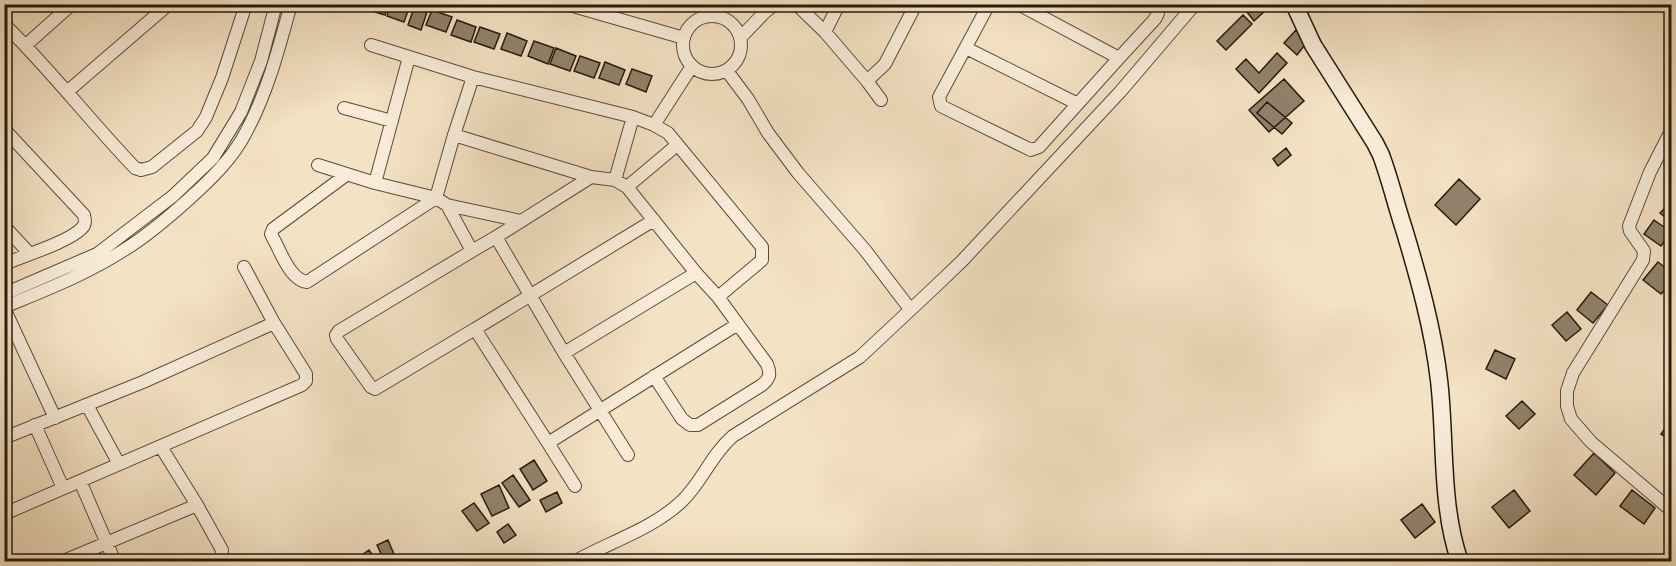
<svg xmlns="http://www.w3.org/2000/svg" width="1676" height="566" viewBox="0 0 1676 566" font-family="Alegreya,serif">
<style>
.building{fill:#91826c;stroke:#261a0c;stroke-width:1.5}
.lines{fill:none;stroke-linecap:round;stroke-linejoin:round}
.street-casing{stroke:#5a4c3a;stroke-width:14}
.secondary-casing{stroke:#261a0c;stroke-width:19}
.street{stroke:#f8ecd9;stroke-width:12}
.secondary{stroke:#f8ecd9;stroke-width:16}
</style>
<rect width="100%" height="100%" fill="#f4e2c4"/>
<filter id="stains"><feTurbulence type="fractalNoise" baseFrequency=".00333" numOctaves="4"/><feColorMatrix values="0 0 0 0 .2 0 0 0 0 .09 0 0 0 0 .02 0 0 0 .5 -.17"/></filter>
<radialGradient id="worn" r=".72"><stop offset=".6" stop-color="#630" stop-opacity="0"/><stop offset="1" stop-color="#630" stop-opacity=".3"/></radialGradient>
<path class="building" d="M377 4H389L385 15 375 12Z
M391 4H398L409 8 404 22 387 16Z
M1256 4H1261L1266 10 1254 21 1247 12Z
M414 8 427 12 421 30 408 25Z
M432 10 452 17 446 32 426 25Z
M1243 15 1252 24 1226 50 1217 41Z
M457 20 476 27 471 42 451 35Z
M480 27 500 34 494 49 474 42Z
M1296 30 1308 41 1297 55 1284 43Z
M507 33 527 41 521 56 501 49Z
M534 41 554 48 548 64 528 56Z
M556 48 576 56 570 71 550 64Z
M1277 53 1287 63 1259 93 1236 69 1246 59 1259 73Z
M580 56 600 63 594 78 574 71Z
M605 62 625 70 619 85 599 78Z
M632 69 652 76 646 92 626 84Z
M1284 79 1304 101 1269 132 1249 110Z
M1267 102 1292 123 1282 134 1257 113Z
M1286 148 1291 155 1278 166 1273 159Z
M1459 179 1480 199 1456 225 1435 205Z
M1668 205 1672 208V223L1660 213Z
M1654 220 1671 232 1661 246 1644 234Z
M1658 262 1672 273V281L1661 294 1643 280Z
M1591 292 1608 305 1593 323 1577 310Z
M1567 312 1581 329 1566 341 1552 325Z
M1495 350 1515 359 1506 379 1486 369Z
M1522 401 1535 414 1519 429 1506 416Z
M1672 419V441L1661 434Z
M1594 453 1615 473 1596 495 1574 475Z
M534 460 547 481 533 490 520 469Z
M513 475 530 500 519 507 502 483Z
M499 485 509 508 492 516 481 494Z
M1514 490 1530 511 1509 528 1492 507Z
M1632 490 1655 508 1644 524 1620 506Z
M557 492 562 503 546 512 540 500Z
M474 503 489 523 477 531 462 511Z
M1422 504 1435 522 1415 538 1401 520Z
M508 524 516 535 504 543 497 532Z
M388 540 396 559 390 562H385L377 545Z
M369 550 377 562H362L359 557Z"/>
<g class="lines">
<g class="street-casing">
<path id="street" d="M566 4 684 38
M796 4 825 32 867 81 885 64 916 4
M989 4 939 97 941 106 1031 150 1039 147 1119 58 1018 4
M683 45a29 29 0 1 1 58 0a29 29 0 1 1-58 0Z
M4 24C51 70 90 121 135 168L141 170 152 167 197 131 206 117 222 78 246 4
M825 32 839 4
M741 37 765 12 775 4
M26 45 72 4
M371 45 473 77 633 117 654 125 692 66
M966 48 1076 103
M1119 58 1155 19 1158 13 1159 4
M727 71 748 99 768 133 798 173 865 250 910 309
M473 77 454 135 591 177
M867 81 881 100
M68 91 169 4
M344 108 392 121
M633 117 615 180 627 187 696 273 718 297 767 364C771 374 770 378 762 385L698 425H690L682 419 654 376
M654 125 668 133 762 247V260L718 297
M4 129 84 215C85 220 86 224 82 228 69 242 23 256 4 264
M1672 129 1650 172 1629 226 1630 231 1644 251 1643 260 1573 373 1567 391V406L1571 419 1591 442 1672 511
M454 135 436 198 447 205 521 221
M318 165 375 183 436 198
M346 175 273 229 271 234 273 238C281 252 290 280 307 282L436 198
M375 183 409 57
M627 187 677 145
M447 205 472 251 496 237
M654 220 475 329 548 443 738 324
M4 226 30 254
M472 251 339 331 336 335 337 339 371 387 375 389 475 329
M4 294 97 254 173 196 213 158 241 112 261 61 276 4
M4 307C45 290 87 274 124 250 147 236 169 217 189 199 210 180 232 159 245 134 267 94 279 48 291 4
M4 308 55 418
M564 353 496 237 591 177 615 180
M87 405 119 464
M35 425 63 488
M4 438 143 382 274 323
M548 443 575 486
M161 447 197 505 222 550 221 562
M628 455 564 353 696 273
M80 481 115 562
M4 514 302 385 306 381V374L274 323 244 267
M61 562 197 505
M574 562C609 542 653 529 682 501 702 482 711 455 733 436L860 357 938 284 962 261 1120 92 1195 4"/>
</g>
<g class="secondary-casing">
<path id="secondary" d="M1294 4 1313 45 1375 143 1381 155C1390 179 1396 205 1404 229 1419 279 1433 329 1439 380 1446 439 1440 506 1460 562"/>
</g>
<use href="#street" class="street"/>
<use href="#secondary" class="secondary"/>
</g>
<rect width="1676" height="566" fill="none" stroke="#f4e2c4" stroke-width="24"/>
<rect x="6" y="6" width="1664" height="554" fill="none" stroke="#261a0c" stroke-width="3"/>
<rect x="12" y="12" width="1652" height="542" fill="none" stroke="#261a0c" stroke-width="1.5"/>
<rect width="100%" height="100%" filter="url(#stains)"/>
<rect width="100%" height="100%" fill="url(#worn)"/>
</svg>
